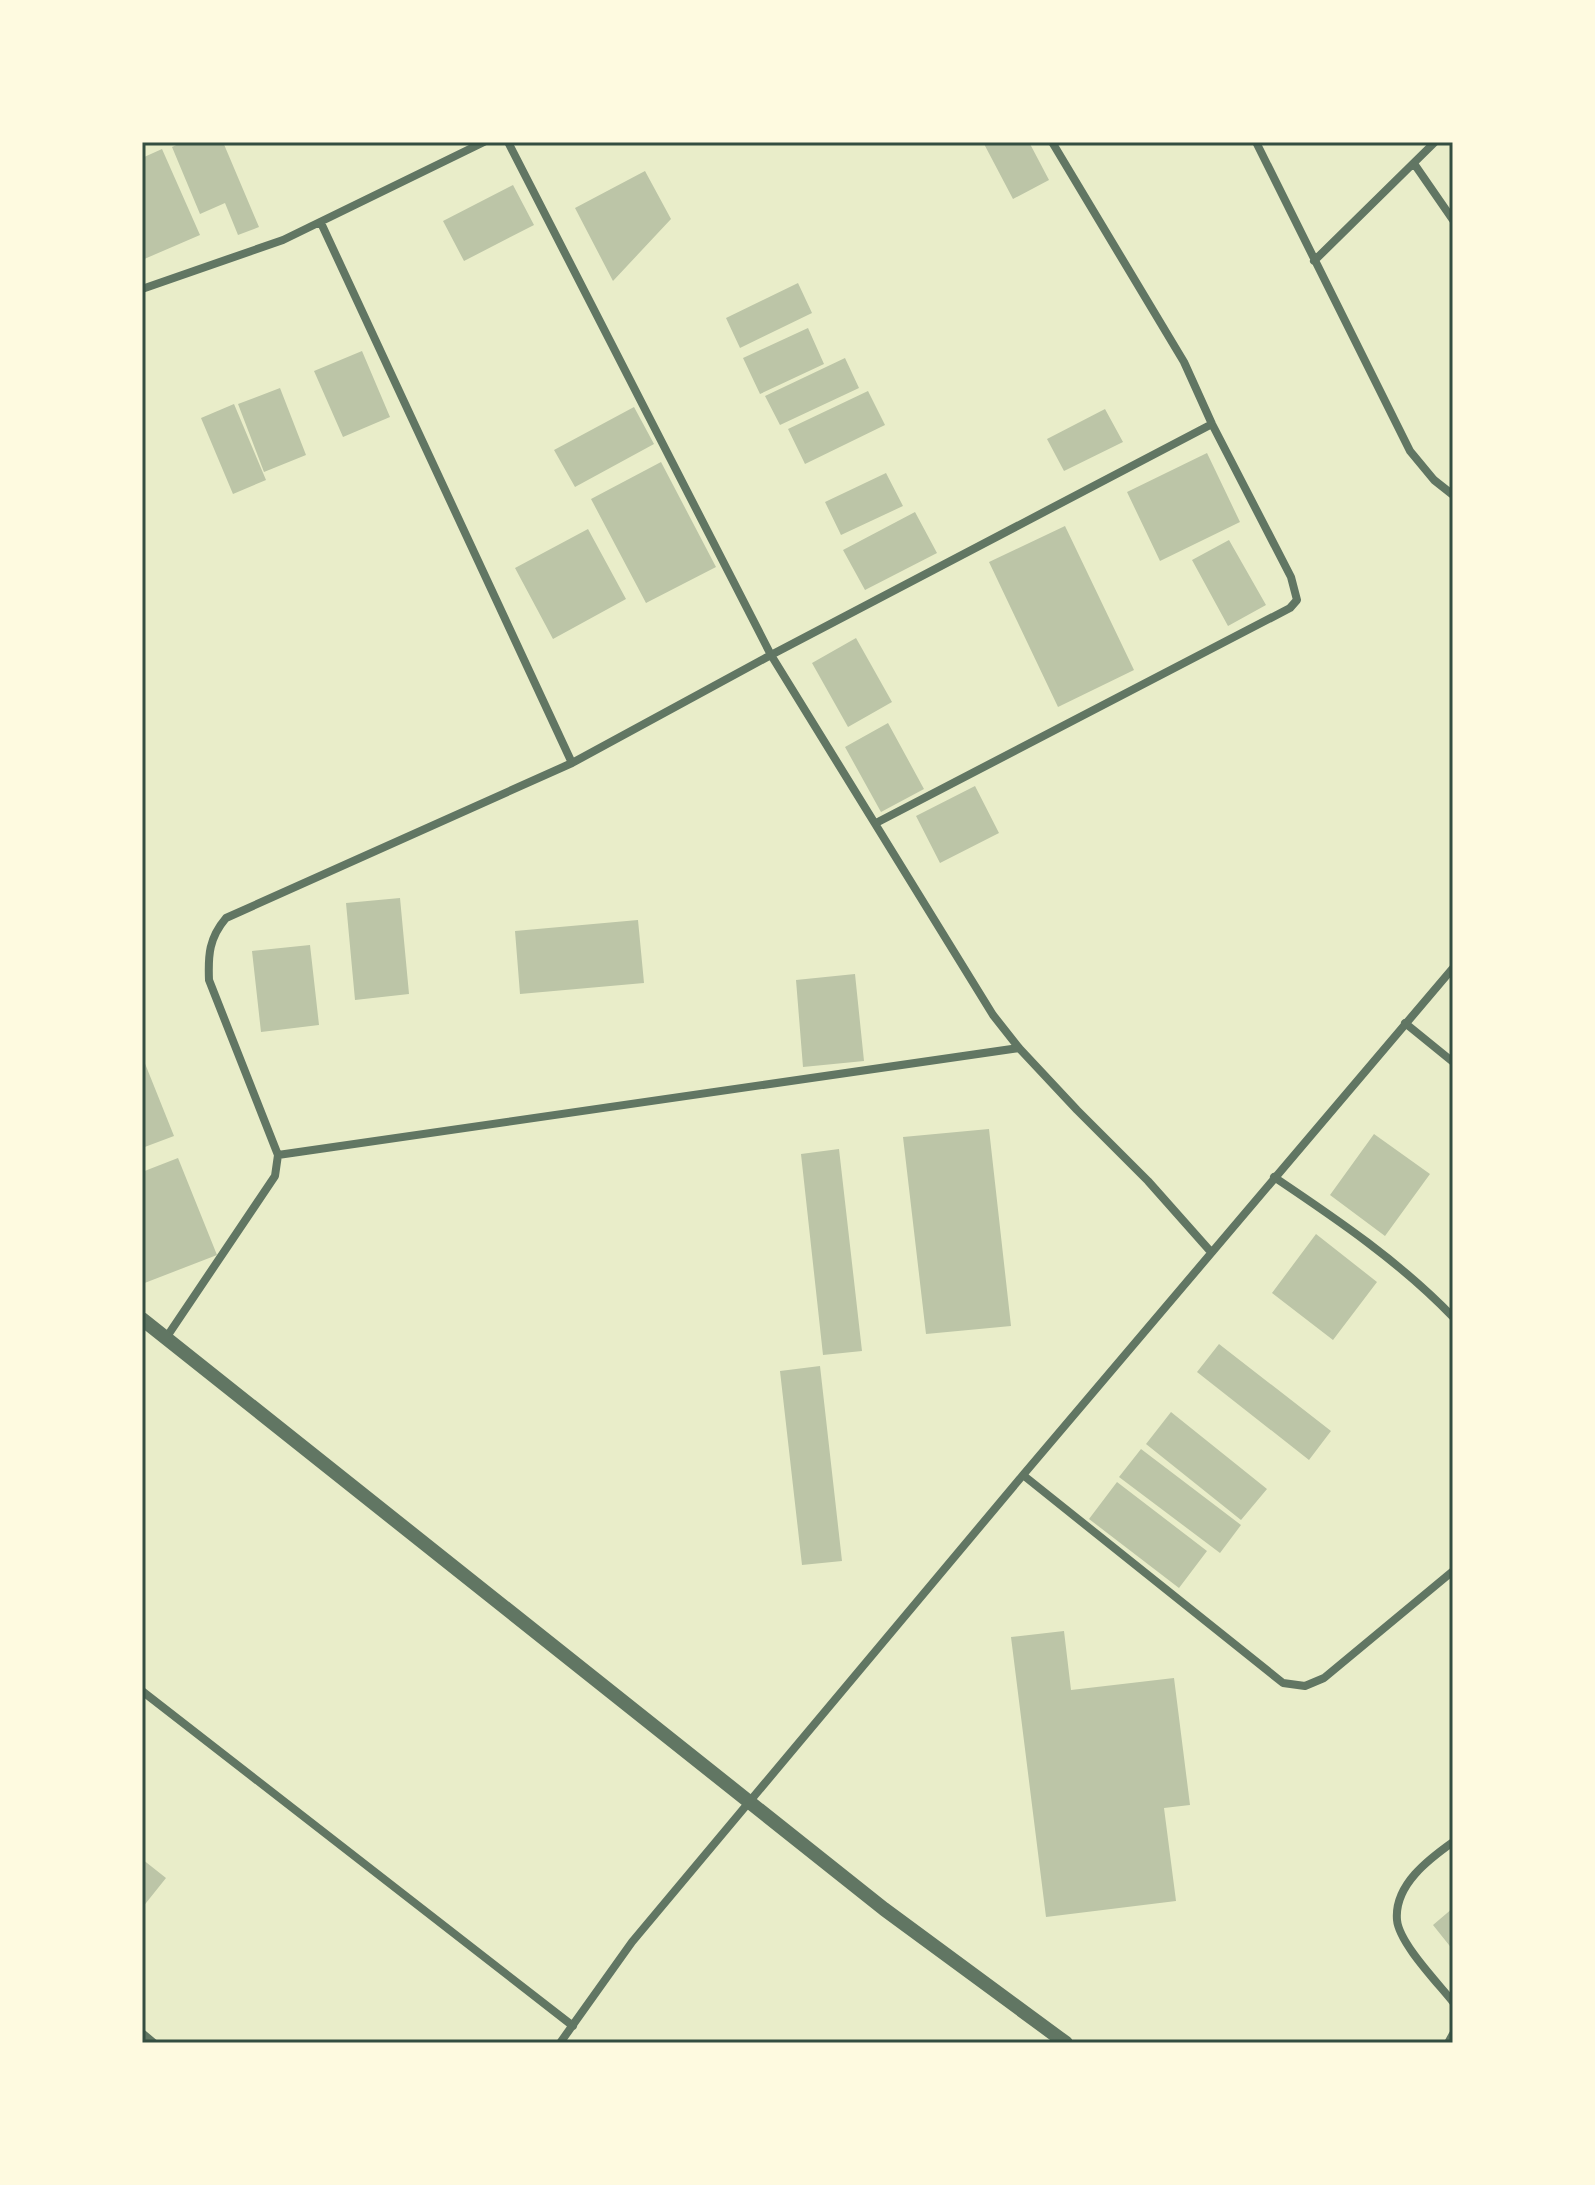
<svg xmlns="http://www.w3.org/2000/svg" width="1595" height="2185" viewBox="0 0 1595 2185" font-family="Raleway,sans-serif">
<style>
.building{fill:#bcc5a7}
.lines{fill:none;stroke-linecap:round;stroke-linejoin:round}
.minor{stroke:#617663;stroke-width:8}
.tertiary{stroke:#617663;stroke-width:14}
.neatline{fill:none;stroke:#344e41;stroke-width:3}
</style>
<rect width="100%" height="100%" fill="#e9edc9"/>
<path class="building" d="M183 142H223L259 227 238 235 225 203 200 214 172 147Z
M983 142H1029L1049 180 1013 199Z
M162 149 200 235 142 260V158Z
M645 171 671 219 613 281 575 208Z
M513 185 534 225 464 261 443 221Z
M798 283 812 313 740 348 726 318Z
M808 328 824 364 760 394 743 358Z
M362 351 390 417 343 437 314 371Z
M845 358 859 388 780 425 765 396Z
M280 388 306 455 264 472 238 404Z
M868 391 885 425 805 464 788 429Z
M234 404 266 480 233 494 201 418Z
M634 407 654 444 575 487 554 450Z
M1105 409 1123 442 1064 471 1047 439Z
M1207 453 1240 522 1160 561 1127 492Z
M661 462 716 567 646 603 591 499Z
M886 473 903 506 841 535 825 502Z
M915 512 937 553 865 590 843 550Z
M1065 526 1134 670 1058 707 989 562Z
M588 529 626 599 553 639 515 568Z
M1229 540 1266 605 1228 626 1192 560Z
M856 638 892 702 848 727 812 663Z
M888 723 924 789 881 812 845 747Z
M975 786 999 833 940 863 916 816Z
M400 898 409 994 355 1000 346 903Z
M638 920 644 983 520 994 515 931Z
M310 945 319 1025 261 1032 252 951Z
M855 974 864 1061 803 1067 796 980Z
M142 1056 174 1136 142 1148Z
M989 1129 1011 1326 926 1334 903 1137Z
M1374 1134 1430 1174 1385 1236 1330 1195Z
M839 1149 862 1351 823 1355 801 1154Z
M178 1158 217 1255 142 1284V1172Z
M1316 1234 1377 1282 1333 1340 1272 1293Z
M1219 1344 1331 1431 1309 1460 1197 1372Z
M820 1366 842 1561 802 1565 780 1371Z
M1171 1412 1267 1489 1241 1520 1146 1444Z
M1141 1449 1241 1525 1220 1553 1119 1477Z
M1117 1482 1207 1551 1179 1588 1089 1519Z
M1064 1631 1071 1690 1174 1678 1190 1805 1164 1808 1176 1901 1046 1917 1011 1637Z
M142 1859 166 1878 142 1908Z
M1453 1908V1950L1433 1925Z"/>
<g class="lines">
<path class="minor" d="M508 142 771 655 993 1015 1019 1048 1077 1110 1148 1181 1211 1252
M1256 142 1410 451 1434 480 1453 495
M1415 165 1453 220
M321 223 572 763
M1314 261 1435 142
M142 289 283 240 484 142
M876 823 1290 608 1297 600 1291 577 1212 424 1184 362 1052 142
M1405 1023 1453 1062
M278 1155 1019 1048
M1274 1177C1338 1220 1400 1262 1453 1317
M166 1338 275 1176 278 1155 209 980C208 955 209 938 226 918L572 763 771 655 1212 424
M1023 1475 1283 1683 1305 1686 1324 1678 1453 1571
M142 1691 573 2026
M1453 1842C1429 1859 1394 1885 1397 1920 1399 1943 1438 1983 1453 2002
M142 2033 154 2043
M560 2043 632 1942 1023 1475 1453 968
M1448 2043 1453 2034"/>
<path class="tertiary" d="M142 1319 884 1909 1066 2043"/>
</g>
<rect width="1595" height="2185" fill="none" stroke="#fefae0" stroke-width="288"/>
<rect x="144" y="144" width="1307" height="1897" class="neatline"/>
</svg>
